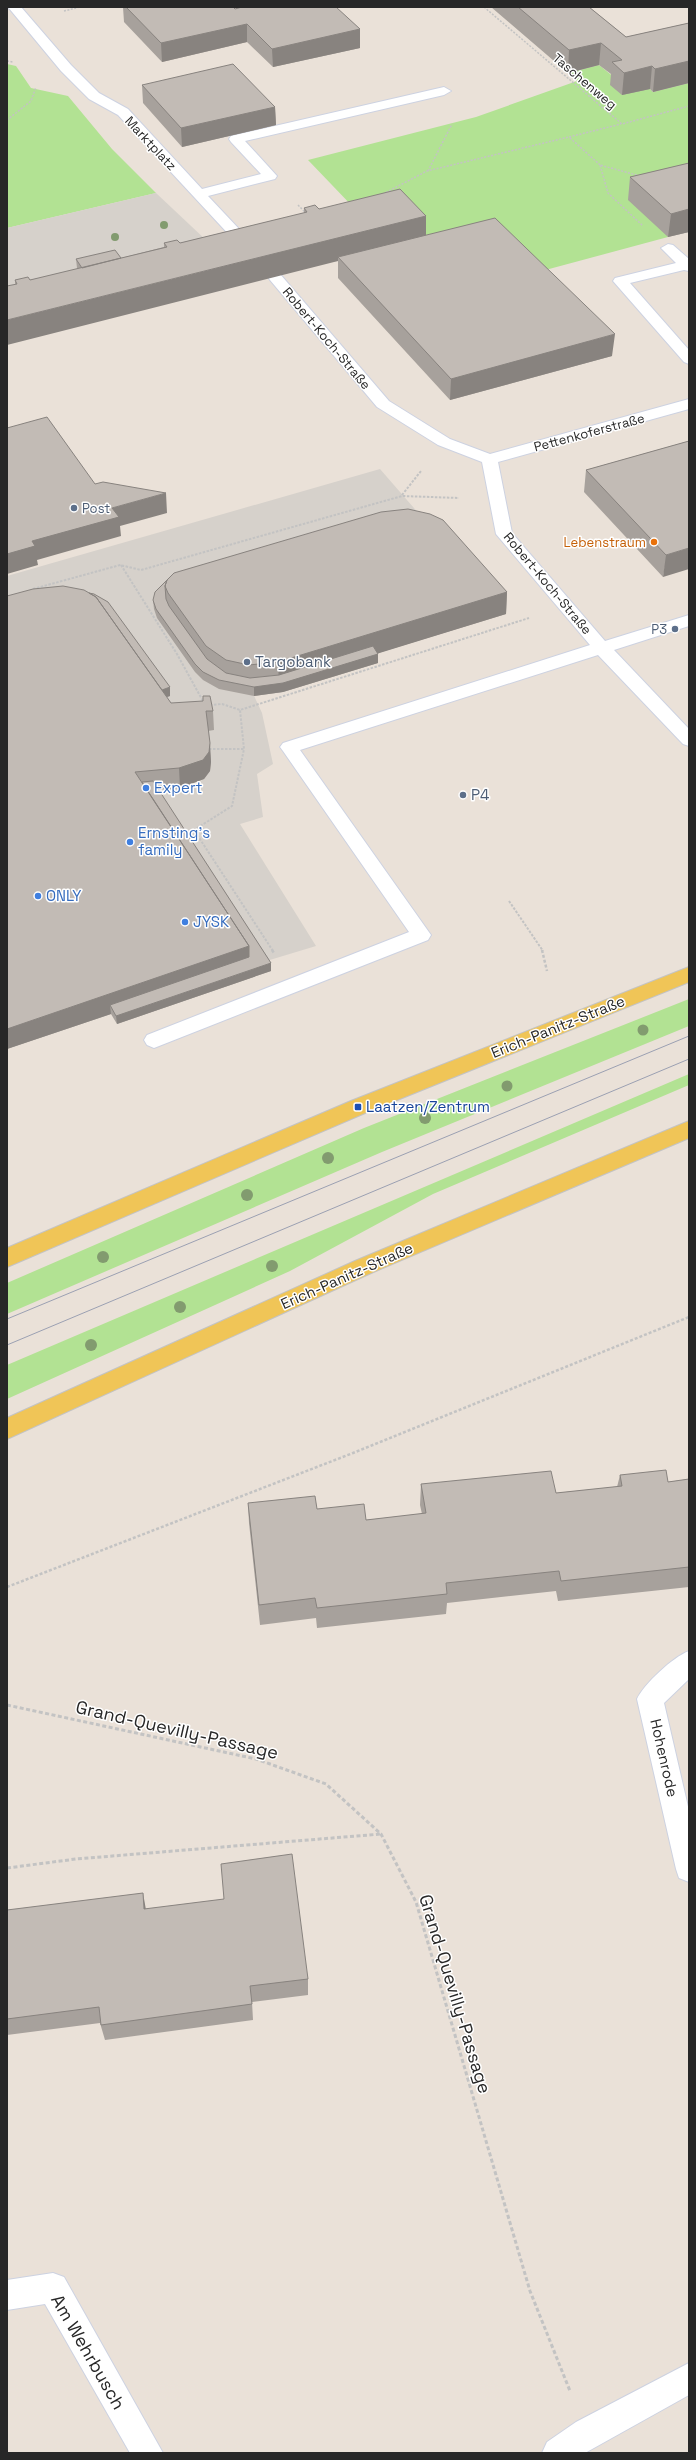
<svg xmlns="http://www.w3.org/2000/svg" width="696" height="2460" viewBox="0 0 696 2460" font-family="'Space Grotesk',sans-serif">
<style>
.green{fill:#b2e293}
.plaza{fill:#d6d1cb}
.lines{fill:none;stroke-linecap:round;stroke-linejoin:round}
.minor-casing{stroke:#cdd2e1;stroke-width:2}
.major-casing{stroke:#c3c3c3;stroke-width:2}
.path-far3{stroke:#c3c3c3;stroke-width:1.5;stroke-dasharray:2 1.5;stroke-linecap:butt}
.path-far2{stroke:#c3c3c3;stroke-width:2;stroke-dasharray:2.5 1.5;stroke-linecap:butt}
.path-far1{stroke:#c3c3c3;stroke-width:2.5;stroke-dasharray:3 2;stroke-linecap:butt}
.path{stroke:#c3c3c3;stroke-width:3;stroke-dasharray:4 2.5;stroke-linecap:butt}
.minor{fill:#fff;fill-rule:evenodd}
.major{fill:#f0c557;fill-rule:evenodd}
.tram{stroke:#9ba0b2;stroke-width:1}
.tree{fill:#829b6f}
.wall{fill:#a7a19c}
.shaded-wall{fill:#88837f}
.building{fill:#c2bbb5;stroke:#88837f}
.service-dot{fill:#5c6f8a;stroke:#fff;stroke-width:1.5}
.food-dot{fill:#e8710a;stroke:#fff;stroke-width:1.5}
.shop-dot{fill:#3f7fe0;stroke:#fff;stroke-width:1.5}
.transit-dot{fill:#1a4fb4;stroke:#fff;stroke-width:1.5}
.labels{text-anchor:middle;stroke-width:3;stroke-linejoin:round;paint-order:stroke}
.far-street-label{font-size:13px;fill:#272727;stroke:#fff}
.far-service-label{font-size:13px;fill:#4e5e75;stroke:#fff;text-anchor:start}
.far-food-label{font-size:13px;fill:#c56008;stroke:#fff;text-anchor:end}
.service-label{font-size:15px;fill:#4e5e75;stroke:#fff;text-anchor:start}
.shop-label{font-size:15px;fill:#366cbe;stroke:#fff;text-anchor:start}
.street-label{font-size:15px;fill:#272727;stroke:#fff}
.transit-label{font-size:15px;fill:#164399;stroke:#fff;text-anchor:start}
.near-street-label{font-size:18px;fill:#272727;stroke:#fff}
</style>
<rect width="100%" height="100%" fill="#eae1d8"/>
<path class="green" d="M7 64 16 66 31 88 68 96 112 149 156 193 7 228Z
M599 65 620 82 650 89 653 92 689 83V185L668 237 538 272 426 239 355 209 308 160 476 117 577 81 568 73Z
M689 999V1026L382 1152 7 1314V1283L364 1128Z
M689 1074V1085L433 1194 290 1271 7 1399V1365Z"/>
<path class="plaza" d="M156 193 207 241 7 289V228Z
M380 469 427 523 250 687 262 713 273 764 257 774 263 817 240 824 316 946 250 966 137 791 193 785 204 779 210 771 211 762 173 723 7 616V576Z"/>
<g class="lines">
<g class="minor-casing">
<path id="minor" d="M8 7H21L71 65 99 93 128 109 202 189 261 174 231 142 229 139 231 136 444 87 451 91 444 95 245 141 277 176 275 179 208 196 256 247 258 250 256 253H246L118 115 89 99 61 71Z
M668 244 673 245 689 259V271L684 270 630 283 689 350V364L684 362 613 281 615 278 676 263 661 248Z
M275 273 280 274 389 401 450 439 490 454 689 399V409L498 462 512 533 605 641 689 615V626L614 650 689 729V746L683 744 598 655 300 750 431 935 428 940 154 1048 147 1045 144 1040 147 1035 409 932 283 751 280 747 283 743 590 645 496 534 482 462 438 445 377 407 270 280 268 277 270 274Z
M689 1651V1679L664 1703 689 1811V1882L679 1878 676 1869 637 1699C644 1684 673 1657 689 1651Z
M53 2273 64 2277 163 2453H130L45 2304 7 2310V2280Z
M689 2363V2395L585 2453H542L547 2442 576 2422Z"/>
</g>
<g class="major-casing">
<path id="major" d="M689 967V982L365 1113 7 1267V1248L351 1101Z
M689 1121V1138L371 1273 7 1439V1418L355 1261Z"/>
</g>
<path class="path-far3" d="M484 7 622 124 689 106
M64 11 80 7
M7 61 13 62
M7 120 31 101 36 87
M600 165 569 137 621 124
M428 171 452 124
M640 176 600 165 608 193 643 226
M383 194 427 171 569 137
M298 205 305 212"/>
<path class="path-far2" d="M402 495 421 471
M121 565 177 654 204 703
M33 589 120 565 141 570 402 496 459 498
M210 705 222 704 240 710
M209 749H244
M509 901 543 951
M273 951 194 830 232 806 244 749 240 710 529 618"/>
<path class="path-far1" d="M272 950 274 953
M542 950 547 971
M7 1587 353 1453 689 1317"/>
<path class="path" d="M7 1705 256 1759 326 1784 381 1834 416 1902 530 2291 570 2391
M7 1868 76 1859 381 1834"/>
<use href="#minor" class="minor"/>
<use href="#major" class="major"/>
<path class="tram" d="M7 1319 689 1036
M7 1345 689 1059"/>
</g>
<g class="tree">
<circle cx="164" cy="225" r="4"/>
<circle cx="115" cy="237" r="4"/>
<circle cx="643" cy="1030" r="5.5"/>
<circle cx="507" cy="1086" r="5.5"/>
<circle cx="425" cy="1118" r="6"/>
<circle cx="328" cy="1158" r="6"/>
<circle cx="247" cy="1195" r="6"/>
<circle cx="103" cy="1257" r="6"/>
<circle cx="272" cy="1266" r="6"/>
<circle cx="180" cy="1307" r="6"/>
<circle cx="91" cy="1345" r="6"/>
</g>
<path class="wall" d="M123 7H233L235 9 360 29V48L273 67 247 42 162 62 124 22Z
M491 7H589L626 37 689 23V83L653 92 650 89 622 95 610 85 611 74 599 65 568 73Z
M142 85 275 107 276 125 182 147 143 103Z
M689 163V232L668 237 628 200 630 177Z
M304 208 426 216V235L612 356 450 400 338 278V261L15 284V280H30L78 269 77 268 76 259 121 258 164 247V243H180L304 213Z
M689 441 663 577 584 492 586 470Z
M166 581 507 592 506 614 378 653V663L283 692 254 696 219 689 203 680 195 672 157 618 154 609 153 600Z
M7 596 170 696 167 697 171 703 213 711 214 730 208 731 211 762 210 771 204 779 180 788 158 790 271 963V971L117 1024 111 1014 7 1049Z
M620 1475 668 1482 689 1479V1587L558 1601 556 1591 447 1603 446 1614 317 1628 316 1618 260 1625 249 1523 248 1503 317 1509 366 1520 422 1514 420 1505 421 1484 556 1493 617 1487Z
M146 1909 308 1979V1995L252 2002 253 2020 105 2040 100 2023 7 2035V1910Z"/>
<path class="shaded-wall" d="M247 24V42L162 62 161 43Z
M360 29V48L273 67 272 49Z
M601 43 599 65 568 73 569 50Z
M689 61V83L653 92 655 69Z
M652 66 650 89 622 95 624 73Z
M275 107 276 125 182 147 181 128Z
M689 209V232L668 237 671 214Z
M426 216V239L338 257V261L7 345V320Z
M615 334 612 356 450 400 451 379Z
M166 493 167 513 120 526 121 536 37 560 38 565 7 574V554L32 541 112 508Z
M689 548V569L663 577 666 555Z
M507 592 506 614 279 684 278 662Z
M378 654V663L283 692 254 696V687Z
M170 687V696L157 700 156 692Z
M210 743 211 762 210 771 204 779 180 788 179 768Z
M249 946 250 966 110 1005 111 1014 7 1049V1029Z
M271 963V971L117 1024 116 1016Z
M143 1893 146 1910 144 1909Z"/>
<path class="building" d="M126 7H233L235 9 242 7H336L360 29 272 49 247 24 161 43Z
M518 7H589L626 37 689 23V61L655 69 652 66 624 73 612 62 622 60 601 43 569 50Z
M233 64 275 107 181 128 142 85Z
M689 163V209L671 214 630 177Z
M400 189 426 216 7 320V286L17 284 15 280 28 277 30 280 167 247 164 243 177 240 180 243 307 212 304 208 315 205 319 209Z
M495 218 615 334 451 379 338 257Z
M115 250 121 258 82 268 76 259Z
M47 417 95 484 103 482 166 493 112 508 119 517 32 541 35 546 7 554V428Z
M689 441V548L666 555 586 470Z
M408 509 430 514 443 520 507 592 278 662 249 665 226 660 206 646 168 593 165 586 167 580 174 573 381 512Z
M167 580 165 586 166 599 169 606 207 659 226 673 250 678 279 675 373 646 378 654 283 683 254 687 219 680 203 672 195 664 156 609 153 600 155 592Z
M63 586 84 590 96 597 171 703 203 701V696H210L213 711H206L210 743 209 752 203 760 179 768 135 772 249 946 7 1029V596L33 589Z
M89 593 94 594 108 602 170 687 162 690 96 597Z
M153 781 271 963 116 1016 110 1005 249 957V946L142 782Z
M666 1470 668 1482 689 1479V1567L561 1581 559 1571 446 1583 447 1594 317 1608 315 1598 259 1605 248 1503 315 1496 317 1509 364 1504 366 1520 426 1513 421 1484 551 1471 556 1493 622 1486 620 1475Z
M292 1854 308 1979 250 1986 252 2004 101 2025 99 2007 7 2019V1910L143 1893 144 1909 224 1899 221 1864Z"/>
<g class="service-dot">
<circle cx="74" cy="508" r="4"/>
<circle cx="675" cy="629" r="4"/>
<circle cx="247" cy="662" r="4"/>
<circle cx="463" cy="795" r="4"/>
</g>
<circle class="food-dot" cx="654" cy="542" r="4"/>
<g class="shop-dot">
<circle cx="146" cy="788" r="4"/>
<circle cx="130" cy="842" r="4"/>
<circle cx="38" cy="896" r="4"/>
<circle cx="185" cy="922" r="4"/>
</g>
<rect class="transit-dot" x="354" y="1103" width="8" height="8" rx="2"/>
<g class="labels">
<g class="far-street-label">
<text transform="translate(585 81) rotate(40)" y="5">Taschenweg</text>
<text transform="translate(151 143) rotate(47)" y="5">Marktplatz</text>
<text transform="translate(327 338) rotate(50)" y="5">Robert-Koch-Straße</text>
<text transform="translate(589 432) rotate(-15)" y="5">Pettenkoferstraße</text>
<text transform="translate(548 583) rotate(50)" y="5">Robert-Koch-Straße</text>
</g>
<g class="far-service-label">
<text x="82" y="513">Post</text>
<text x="667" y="634" text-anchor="end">P3</text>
</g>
<g class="far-food-label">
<text x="646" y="547">Lebenstraum</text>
</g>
<g class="service-label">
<text x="255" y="667">Targobank</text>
<text x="471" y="800">P4</text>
</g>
<g class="shop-label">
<text x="154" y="793">Expert</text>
<text x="138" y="838">Ernsting's<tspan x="138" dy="17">family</tspan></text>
<text x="46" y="901">ONLY</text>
<text x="193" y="927">JYSK</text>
</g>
<g class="street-label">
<text transform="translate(558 1027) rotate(-22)" y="5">Erich-Panitz-Straße</text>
<text transform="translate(347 1276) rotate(-24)" y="5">Erich-Panitz-Straße</text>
<text transform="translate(664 1758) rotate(77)" y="5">Hohenrode</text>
</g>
<g class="transit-label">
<text x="366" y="1112">Laatzen/Zentrum</text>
</g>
<g class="near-street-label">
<text transform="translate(177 1730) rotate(13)" y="6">Grand-Quevilly-Passage</text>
<text transform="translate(455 1994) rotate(73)" y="6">Grand-Quevilly-Passage</text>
<text transform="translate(88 2352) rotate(60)" y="6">Am Wehrbusch</text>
</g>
</g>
<rect width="696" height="2460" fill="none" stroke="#272727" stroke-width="16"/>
</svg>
